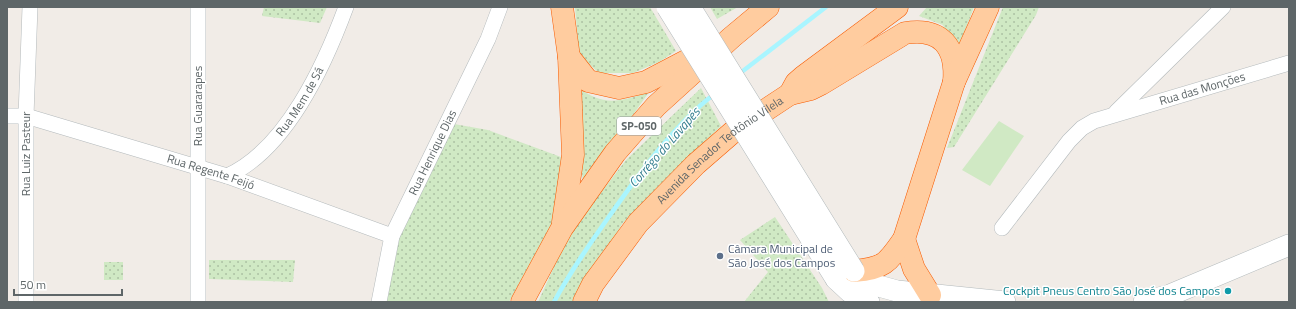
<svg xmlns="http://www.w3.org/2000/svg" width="1296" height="309" viewBox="0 0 1296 309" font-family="'Titillium Web',sans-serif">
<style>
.grass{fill:url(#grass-dots)}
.park{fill:#d0e9c4}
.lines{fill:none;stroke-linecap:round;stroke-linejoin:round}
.stream{stroke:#a9f5ff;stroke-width:4.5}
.minor-casing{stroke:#b4babc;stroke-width:16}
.secondary-casing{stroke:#b3babc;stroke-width:22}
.trunk-casing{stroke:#f85a00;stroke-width:23}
.minor{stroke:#fff;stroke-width:15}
.secondary{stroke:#fff;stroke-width:21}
.trunk{stroke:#ffcc9f;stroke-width:22}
.secondary-bridge-casing{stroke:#b3babc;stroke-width:22;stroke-linecap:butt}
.secondary-bridge{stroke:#fff;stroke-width:21}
.service-dot{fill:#5c6f8a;stroke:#fff;stroke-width:1.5}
.culture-dot{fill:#0f9aa8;stroke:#fff;stroke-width:1.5}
.labels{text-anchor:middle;stroke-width:3;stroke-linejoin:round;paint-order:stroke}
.shield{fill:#fff;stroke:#8e9495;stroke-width:1}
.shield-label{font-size:11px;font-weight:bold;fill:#5e6668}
.street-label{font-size:12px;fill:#5e6668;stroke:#fff}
.service-label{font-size:12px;fill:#4e5e75;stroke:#fff;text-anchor:start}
.culture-label{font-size:12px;fill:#0d838f;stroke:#fff;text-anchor:end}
.water-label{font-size:13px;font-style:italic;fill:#378091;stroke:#fff}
</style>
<defs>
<pattern id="grass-dots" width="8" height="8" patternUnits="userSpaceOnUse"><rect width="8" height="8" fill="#d0e9c4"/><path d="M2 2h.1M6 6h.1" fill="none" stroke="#acc1a3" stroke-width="1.8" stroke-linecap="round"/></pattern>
</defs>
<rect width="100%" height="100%" fill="#f1ece7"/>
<path class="grass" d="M264 7H327L320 23 262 16Z
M575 7H650L676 51 659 62 633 73H599L579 55Z
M710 7H738L717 19Z
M927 7H974L955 57 943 25 919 16Z
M1003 7H1039L1036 15 954 147 947 148Z
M576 86C603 107 619 102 649 92L583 186Z
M701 88 721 126 622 224 577 302H538L569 234 626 160Z
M454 124 488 130 561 157 556 216 509 302H383L397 236Z
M775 217 822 288 829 302H744L768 272 740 240Z
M209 260H295L293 282 209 279Z
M104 262H123V280H104Z"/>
<path class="park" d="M999 121 1024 136 990 186 962 170Z"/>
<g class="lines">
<path class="stream" d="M739 74 826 7
M554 302C570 272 589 245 608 218 639 174 672 127 714 94"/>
<g class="minor-casing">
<g id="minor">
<path d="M198 7V302"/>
<path d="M1116 112 1223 7"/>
<path id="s1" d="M7 116H26L227 176 392 236"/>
<path id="s2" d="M227 176C286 150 325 64 346 7"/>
<path id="s3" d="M1002 228 1069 141 1082 128 1094 121 1289 63"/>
<path id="s4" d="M26 302V116L30 7"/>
<path id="s5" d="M379 302 392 236 488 39 500 7"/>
</g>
</g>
<g class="secondary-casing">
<path id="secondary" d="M854 271 875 285 897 291 1005 302
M836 279 850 292 869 302
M1144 302 1170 295 1289 245"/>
</g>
<g class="trunk-casing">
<g id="trunk">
<path d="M562 7 569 57 573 155 563 222"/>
<path d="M569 57 588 81 619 88 646 82 707 50"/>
<path d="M790 94 811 89 821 84 905 33C941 27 957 47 954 82"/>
<path d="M904 239 914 269 930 295"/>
<path d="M854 271C884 268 887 264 904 239L954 82 988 7"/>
<path d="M522 302 562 228 615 153 656 106 732 37 768 7"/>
<path id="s6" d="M584 302 593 284 638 223 696 164 734 131 790 94 796 83 804 76 897 7"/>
</g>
</g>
<use href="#minor" class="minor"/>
<use href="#secondary" class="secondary"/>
<use href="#trunk" class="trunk"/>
<g class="secondary-bridge-casing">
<path id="secondary-bridge" d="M667 7 836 279
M690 7 854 271"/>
</g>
<use href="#secondary-bridge" class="secondary-bridge"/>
</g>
<circle class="service-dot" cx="720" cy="256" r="4"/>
<circle class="culture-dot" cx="1228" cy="291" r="4"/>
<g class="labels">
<rect class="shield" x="617" y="117" width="44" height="18" rx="3"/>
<g class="shield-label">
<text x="639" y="130">SP-050</text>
</g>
<g class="street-label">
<text dy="4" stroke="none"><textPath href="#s3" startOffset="255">Rua das Monções</textPath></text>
<text dy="4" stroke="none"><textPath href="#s2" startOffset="106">Rua Mem de Sá</textPath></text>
<text transform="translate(198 106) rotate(-90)" y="4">Rua Guararapes</text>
<text dy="4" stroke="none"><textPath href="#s6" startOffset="206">Avenida Senador Teotônio Vilela</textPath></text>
<text dy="4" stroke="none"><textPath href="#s5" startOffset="160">Rua Henrique Dias</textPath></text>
<text dy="4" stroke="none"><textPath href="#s4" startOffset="148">Rua Luiz Pasteur</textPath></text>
<text dy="4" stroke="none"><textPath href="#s1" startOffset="212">Rua Regente Feijó</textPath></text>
</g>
<g class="service-label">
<text x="728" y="253">Câmara Municipal de<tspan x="728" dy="14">São José dos Campos</tspan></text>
</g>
<g class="culture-label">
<text x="1220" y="295">Cockpit Pneus Centro São José dos Campos</text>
</g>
<g class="water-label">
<text transform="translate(664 147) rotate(-49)" y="5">Corrégo do Lavapés</text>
</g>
</g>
<rect width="1296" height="309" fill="none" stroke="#5e6668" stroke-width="16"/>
<path d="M14 289v6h108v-6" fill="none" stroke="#5e6668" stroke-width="2"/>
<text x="20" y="289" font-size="12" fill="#5e6668" stroke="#ffffff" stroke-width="3" paint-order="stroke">50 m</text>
</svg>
